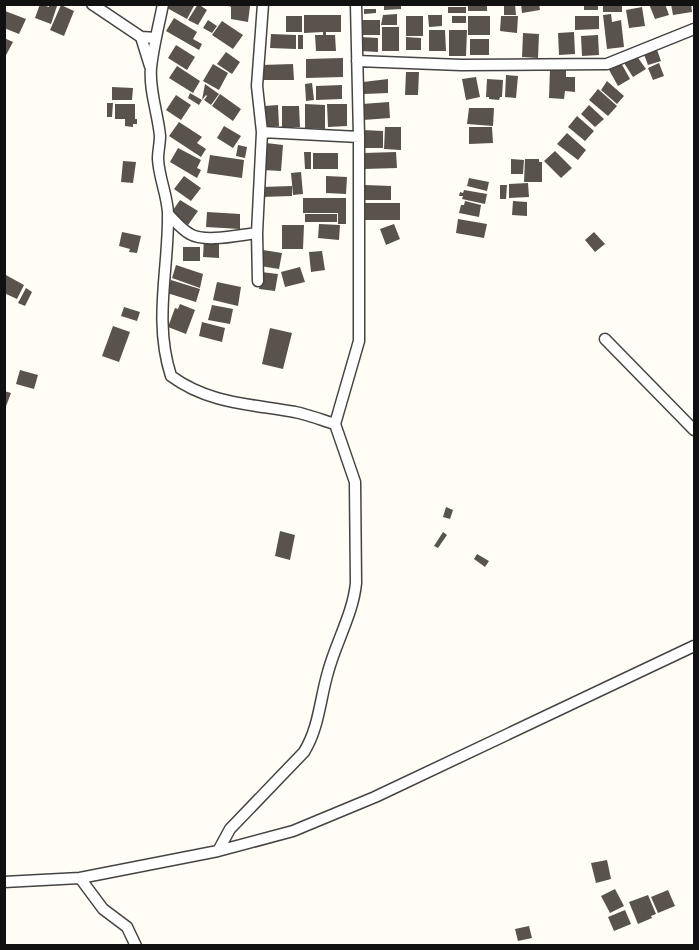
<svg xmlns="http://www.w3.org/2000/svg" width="699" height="950" viewBox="0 0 699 950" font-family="'IBM Plex Serif',serif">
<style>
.building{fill:#5a524d}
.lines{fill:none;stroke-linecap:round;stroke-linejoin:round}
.minor-casing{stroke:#444;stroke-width:13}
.minor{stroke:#fff;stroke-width:10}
</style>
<rect width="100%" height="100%" fill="#fffdf5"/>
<path class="building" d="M40 4 49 7V4L57 6 51 24 35 18Z
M169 4H195L187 19 167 8Z
M198 4 207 10 198 25 188 20Z
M226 4 250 6 248 22 231 19V7Z
M384 4H401V9L384 10Z
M468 4H487V11H468Z
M504 4H515L516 15H504Z
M521 4H539L540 10 522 13Z
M584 4H598V10H584Z
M603 4H622V12H603Z
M649 4H665L669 15 655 19Z
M671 4H691L692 12 673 15Z
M61 5 74 11 64 36 50 30Z
M448 7H466V13H448Z
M642 7 645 26 629 28 626 10Z
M364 9H376V13L364 14Z
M5 11 26 19 19 34 4 28Z
M397 14V25H381L383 15Z
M611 14 612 22 621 20 624 47 607 49 603 15Z
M304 15H341V32H326V35H335L336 51H316L315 35H323V32L304 33Z
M428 15H442V26L429 27Z
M286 16H302V32H286Z
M406 16H423V36H406Z
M452 16H466V23H452Z
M468 16H490V35H468Z
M501 16H518L517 33 500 31Z
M575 16H599V29L575 30Z
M174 18 197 32 193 39 202 44 199 50 166 31Z
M208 20 217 26 212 33 203 28Z
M361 20H380V35H360Z
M222 21 243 35 233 49 212 35Z
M382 27H399V51H382Z
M429 30H445L446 51H429Z
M449 30H467L466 56H449Z
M574 32 575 54 559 55 558 33Z
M523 33 539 34 538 58 522 57Z
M271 34 296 35V49L270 48Z
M298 35H303V49H298Z
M598 35 599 55 582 56 581 36Z
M361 37 378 38V52L361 51Z
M406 37 421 38V50H406Z
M4 38 13 42 4 59Z
M470 39H489V55H470Z
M176 45 195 57 187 70 168 58Z
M656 47 661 61 648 65 643 52Z
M226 52 240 62 232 74 217 64Z
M636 55 646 69 633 77 624 63Z
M343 58V77L306 78V59Z
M620 61 630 79 618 86 608 68Z
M659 63 664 76 653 80 648 68Z
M213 64 228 73 219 90 203 81Z
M293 64 294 80H262L261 65Z
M177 66 200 81 193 93 169 78Z
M550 69 566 70V77H575V92L565 91 564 99 549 98Z
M406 72H419L418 95H405Z
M506 75 518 76 516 98 505 97Z
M476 77 480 97 466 100 462 79Z
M388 79V93L364 94 363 82Z
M487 79 503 80 502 97H500L499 100 489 99V97H486Z
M607 81 624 96 617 104 601 90Z
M312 83 314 100 306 101 305 84Z
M205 84 219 94 211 105 204 100 207 96 206 95 202 100Z
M342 85V99L316 100V86Z
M112 87 133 88 132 100H112Z
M598 89 617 106 608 116 589 100Z
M190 93 202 100 199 105 188 98Z
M220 94 241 109 233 121 212 106Z
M176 95 191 105 181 120 166 110Z
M389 102 390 118 363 120 362 104Z
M107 103H113L112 117H107Z
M115 104H135V119H115Z
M305 104 325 105V129L305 128Z
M327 104H347V126L328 127Z
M278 105 279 126 265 127 264 106Z
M589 105 604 119 595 127 581 114Z
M282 106H299L300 127H282Z
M469 108H494L493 126 467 124Z
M577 116 594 131 585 141 568 127Z
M125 119H137V124H133V127L125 126Z
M179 122 202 137 197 143 206 149 201 157 169 136Z
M224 126 241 136 233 148 217 138Z
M385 127H401V150L384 149Z
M469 127H492L493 143 469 144Z
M363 130 383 131V148H363Z
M567 133 586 150 578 160 557 144Z
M266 143 283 145 281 171 263 170Z
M238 145 247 147 245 158 236 156Z
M178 148 201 160 197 168 201 170 197 178 170 162Z
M555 151 572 168 561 178 544 161Z
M304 152H311V169H305Z
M396 152 397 168 364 169V153Z
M313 153H338V169H313Z
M210 155 244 160 242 178 207 173Z
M511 159 524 160 523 174H511Z
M525 159H539V162H542V182H524Z
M123 161 136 162 133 183 121 182Z
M301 172 303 194 293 195 291 173Z
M184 176 201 188 191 201 174 189Z
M326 176 347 177 346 194 326 193Z
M469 178 489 182 487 191 467 186Z
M528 183 529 197 509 198V184Z
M365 185 391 186V200H365Z
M500 185H507L506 199H500Z
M292 186V196L261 197V187Z
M464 190 487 194 485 204 462 199 463 196H459L460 192 463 193Z
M303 198H346V224H338V213H303Z
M180 200 198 211 188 225 171 213Z
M465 201 481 205 479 217 459 213 461 205H464Z
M513 201 527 202V216L512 215Z
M365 203H400V220H365Z
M207 212 240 214V229L206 227Z
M305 214H337V222H305Z
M458 219 487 224 484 238 456 233Z
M319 224 340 225 339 240 318 238Z
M394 224 400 239 386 245 380 229Z
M282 225H304L303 249H282Z
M122 232 141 236 137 253 129 252 130 249 119 246Z
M594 232 605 244 595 252 585 240Z
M204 239H219V258L203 257Z
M183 247H200V261H183Z
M263 250 282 253 279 269 260 266Z
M322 251 325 270 311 272 309 252Z
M176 265 203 274 200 288 172 278Z
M300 267 305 282 285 287 281 272Z
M261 272 278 274 275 291 259 289Z
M4 274 24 285 17 299 4 293Z
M171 280 200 289 196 302 167 293Z
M217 282 241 287 238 306 213 300Z
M26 288 32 292 25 306 18 303Z
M180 304 195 310 186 334 168 327 175 308 178 309Z
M212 305 233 309 230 324 208 320Z
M124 307 140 312 137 321 121 316Z
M202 322 225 328 222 342 199 336Z
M113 326 130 332 119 362 102 356Z
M270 328 292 333 283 369 262 364Z
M20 370 38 375 34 389 16 384Z
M4 391 11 393 5 409H4Z
M446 507 453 510 450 519 443 517Z
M280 531 295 535 290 560 275 556Z
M443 532 447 535 438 548 434 546Z
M477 554 489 561 485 567 474 559Z
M607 860 611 879 596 883 591 863Z
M615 889 624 906 610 913 601 896Z
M668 890 675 906 658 913 651 897Z
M648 895 656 914 651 916 652 918 638 924 629 902Z
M625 910 631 924 614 931 608 917Z
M529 926 532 938 518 941 515 929Z"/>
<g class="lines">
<g class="minor-casing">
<path id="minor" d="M92 4 141 37 156 38
M163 4C159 25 153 47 151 68 149 90 158 114 160 136 160 144 158 151 158 159 159 178 167 194 168 213 169 269 153 320 171 376 209 404 251 404 295 412 309 415 322 420 335 424
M141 37 150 66
M357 61 461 65 607 64 694 29
M262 132 359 137
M168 214C175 221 181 229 190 234 205 243 239 235 257 233
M258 281 257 233 262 132 257 86 263 4
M605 339 694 430
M218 851 230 829 304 752C319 728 320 699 328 672 336 642 353 614 356 583L355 482 335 424 359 341V137L356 4
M80 878 103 909 127 927 136 946
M4 882 80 878 218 851 293 831 375 797 694 646"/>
</g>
<use href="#minor" class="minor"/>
</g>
<rect width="699" height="950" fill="none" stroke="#111111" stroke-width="12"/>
</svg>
